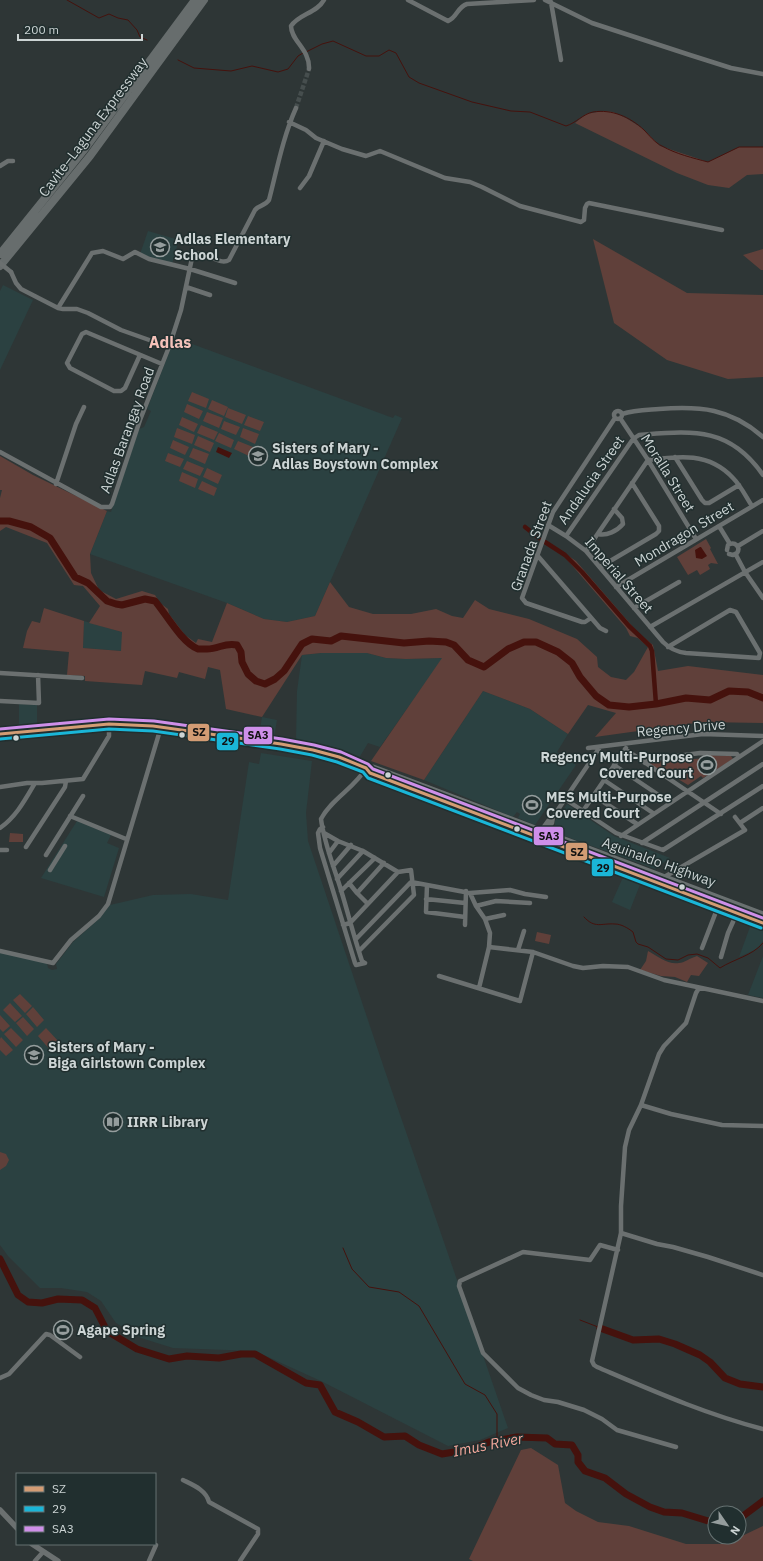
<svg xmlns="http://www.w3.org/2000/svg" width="763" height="1561" viewBox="0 0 763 1561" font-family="'IBM Plex Sans',sans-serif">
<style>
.built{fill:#2b4141}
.green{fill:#60403a}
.water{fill:#45120d}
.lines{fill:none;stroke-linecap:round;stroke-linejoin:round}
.stream{stroke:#45120d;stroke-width:1}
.canal{stroke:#45120d;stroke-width:4.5}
.river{stroke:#45120d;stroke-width:7}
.minor-tunnel{stroke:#464e4e;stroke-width:4.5;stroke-dasharray:4.5 2;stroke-linecap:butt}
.minor{stroke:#6b7070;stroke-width:4.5}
.tertiary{stroke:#6b7070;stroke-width:5.5}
.primary{stroke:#6a7171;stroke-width:7}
.motorway{stroke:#676d6d;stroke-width:8}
.minor-bridge{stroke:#6b7070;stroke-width:4.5}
.bus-1-casing{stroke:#212f2f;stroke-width:6}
.bus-2-casing{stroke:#212f2f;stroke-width:6}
.bus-3-casing{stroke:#212f2f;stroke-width:6}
.bus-1{stroke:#d39c74;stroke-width:3}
.bus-2{stroke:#1ab6d8;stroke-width:3}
.bus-3{stroke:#ce8fe9;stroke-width:3}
.bus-dot{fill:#ccd4d4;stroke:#212f2f;stroke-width:1.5}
.labels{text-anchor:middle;stroke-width:3;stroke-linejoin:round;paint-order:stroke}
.street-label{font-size:14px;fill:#ccd4d4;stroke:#212f2f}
.poi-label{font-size:14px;font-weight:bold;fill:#ccd4d4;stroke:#212f2f;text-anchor:start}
.water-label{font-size:15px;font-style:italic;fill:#f5a89c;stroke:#212f2f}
.quarter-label{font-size:16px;font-weight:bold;fill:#f4c1b9;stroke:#212f2f}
.line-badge{stroke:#212f2f;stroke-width:1.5}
.pale-badge-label{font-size:11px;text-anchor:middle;font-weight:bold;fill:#111}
</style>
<rect width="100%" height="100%" fill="#2e3636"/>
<path class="built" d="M148 231 179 240 172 264 140 254Z
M3 285 33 300 0 370V291Z
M176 338 393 418 395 415 402 418 315 616 287 622 264 619 227 603 90 554 107 511 111 512 139 429 144 427 151 411 147 409 174 340Z
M84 621 122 632V651L83 648Z
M321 653H367L386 658 406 659 443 658 380 747 368 743 359 758 328 747 296 740 297 691 302 655Z
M483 691 530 709 568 734 557 752 576 765 535 825 518 818 520 814 517 812 513 817 424 780Z
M19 704 37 705V726H19Z
M262 717 277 720 274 737 259 735Z
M261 753 312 761 306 813 308 841 385 1071 508 1428 480 1440 448 1446 323 1382 255 1351 173 1348 141 1338 116 1323 101 1301 87 1292 61 1288H40L8 1256 0 1245V952L47 963 48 968 52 970 57 969 56 964 73 942 100 918 110 905 153 895 191 894 228 900 249 762 259 764Z
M567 804 614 836 670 858 655 869 551 831 555 825V821Z
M77 821 111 835 107 843 119 848 104 897 41 878Z
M624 875 641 882 630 910 612 902Z
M751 924 763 929V941L757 949 739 957Z
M763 956V998L748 995Z"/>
<path class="green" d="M603 111 613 112 626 118 642 128 660 146 708 162 739 147H763V174L747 175 729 188 708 185 677 173 575 123 586 114Z
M593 239 687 293 763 295V377L728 379 667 360 614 323Z
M763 249V270H761L743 255Z
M192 392 209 399 206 408 188 401Z
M212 400 228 407 224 416 208 409Z
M187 404 203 411 199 419 184 412Z
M228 408 246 415 242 424 225 417Z
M207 412 223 418 219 428 203 421Z
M248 416 264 422 260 431 244 425Z
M182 417 198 424 194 432 179 425Z
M224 421 240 427 236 435 221 429Z
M201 425 218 432 214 440 197 433Z
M177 428 195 435 192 444 174 437Z
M243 428 259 434 255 444 240 437Z
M219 433 234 440 231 448 215 441Z
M198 436 214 443 210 452 194 445Z
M173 440 189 447 185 455 170 448Z
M238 441 253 447 249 456 234 449Z
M193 448 209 454 205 464 189 457Z
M168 453 184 459 180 467 165 461Z
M0 456 33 475 107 511 90 554 91 573 99 590 116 599 142 591 155 595 160 603 168 609 169 614 185 635 196 643 198 639 212 642 227 603 264 619 287 622 315 616 330 582 349 607 373 614H411L436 609 452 616 463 618 475 600 489 609 529 619 577 639 597 657 598 667 611 677 626 680 634 672 648 647 638 638 630 636 626 628 564 556 545 543 546 541 576 561 639 634 653 645 658 671 688 666 763 675V723L703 722 595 737 616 713 588 705 568 734 530 709 483 691 424 780 371 761 442 658 406 659 386 658 367 653H321L302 655 262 717 226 709 220 670 208 667 205 679 179 672 177 678 145 671 142 685 85 681V676L67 675 69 652 23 648 27 631 32 621 40 623 44 608 84 621 83 648 121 651 122 632 89 623 100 606 83 586 74 585 47 543 6 527 0 531V498L2 490H0Z
M187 461 204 468 200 476 183 469Z
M207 468 222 475 218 484 203 477Z
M182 472 198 479 195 488 179 481Z
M202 481 217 488 214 496 198 489Z
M706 539 711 548 710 549 718 564 711 563 708 565 710 569 700 575 697 570 688 575 677 557Z
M709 755 731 756 733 759 703 778 701 776 688 785 673 776 671 778 649 763 676 758 677 760 709 758Z
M10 833 23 834V842H9Z
M537 932 551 935 549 944 535 941Z
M648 951C657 956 668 965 679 963 684 963 690 958 697 956L708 963 699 976 691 975 687 982 675 977 661 976 640 970 646 961Z
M20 994 32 1006 25 1013 13 1000Z
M10 1003 22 1016 15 1022 3 1010Z
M33 1007 44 1020 37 1027 26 1014Z
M0 1015 10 1026 3 1032 0 1029Z
M23 1017 34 1029 27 1036 16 1023Z
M11 1028 23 1040 16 1047 4 1034Z
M46 1028 60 1043 51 1051 38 1036Z
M1 1037 13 1050 6 1056 0 1050V1039Z
M0 1152 6 1154 9 1160 6 1166 0 1170Z
M531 1448 558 1465 565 1503 576 1511 598 1522 629 1526 686 1544H725L763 1526V1561H473L469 1559 521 1450Z"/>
<path class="water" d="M218 447 232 453 229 458 216 452Z
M700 547H701L707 556 702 559 696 558 695 550Z"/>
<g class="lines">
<path class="stream" d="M67 0 99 18 109 14 118 18 128 20 137 30 140 37 147 40
M306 52 322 44 333 41 366 56H379L389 50 396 53 409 77 419 83 472 102 511 111 530 112 566 126C576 123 583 114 593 112 612 109 630 117 644 130 649 135 655 143 662 146 676 154 693 158 708 162L739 147H763
M178 60 194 68 231 71 252 66 278 72 288 69 298 56 303 53
M584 917C595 929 601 923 615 924 621 924 628 928 633 932L636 942 638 944 648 947 666 959 678 960 688 955 697 954 708 958 720 968C734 959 752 956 763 943
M343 1248 352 1269 369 1287 399 1292 419 1306 465 1384 485 1395 497 1414V1441
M580 1320 598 1327"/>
<path class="canal" d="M525 527 539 538
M545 542 565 555 582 572 629 626 650 646 652 651 656 704"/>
<path class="river" d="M0 521H9L31 527 50 538 75 577 88 583 107 601 116 604 122 605 145 599 155 601C166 614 182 643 198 649 200 649 204 649 207 649 219 649 225 642 237 645L241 652 242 662 248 674 256 681 265 684 275 679 284 671 302 644 312 639 331 641 341 636 404 643 429 641 446 642 454 645 468 660 484 667 508 649 524 642H536L558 652 572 663 580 677 596 696 609 705 629 707 656 704 686 698 710 700 729 691 748 692 763 698
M0 1259 18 1295 28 1302 42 1303 58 1299 82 1300 95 1308 107 1331 137 1349 169 1359 187 1356 219 1358 241 1354H255L306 1383 320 1385 335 1412 358 1422 384 1437 405 1436 419 1445 442 1454 472 1449 489 1442 517 1437 547 1438 555 1444 572 1445 578 1455V1462L585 1471 605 1478 626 1494 650 1507 664 1512 682 1513 715 1523
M600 1328 633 1340 659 1339 675 1344 700 1355 710 1362 725 1378 740 1384 763 1387
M739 1519 763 1501"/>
<path class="minor-tunnel" d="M296 108 309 69"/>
<path class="minor" d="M408 0 448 21C457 18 457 7 467 4L534 0
M545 0 592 23 690 55 731 68 763 74
M551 2 561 60
M309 69C310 49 291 41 291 26 299 14 317 13 324 0
M289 122 306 130 316 138 342 149 366 156 380 151 445 178 470 182 482 187 520 206 581 222 584 220 585 208 587 204 589 203 722 230
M0 166 8 161H13
M300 188 309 176 324 141
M11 272 16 283 21 289 58 308 63 309H77L88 313 121 330 169 347
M186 287 210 295
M58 308 92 253 103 251 123 259 135 252 149 259 190 269 235 283
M140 355 125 388 121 391H114L70 368 67 363 82 334 86 332 162 364
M614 415a4 4 0 1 1 8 0a4 4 0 1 1-8 0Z
M622 414C634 410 646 410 659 409 700 406 730 408 763 437
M620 418 648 460 696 539
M0 452 101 507H110L112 504 140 420 169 347 181 310 192 258 196 254C207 252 220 266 229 260L255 210C259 205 265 206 269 200 277 169 283 137 296 108
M675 457 702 500 705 503H709L739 485
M56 484 76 424 84 407
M548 525 566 536 586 551 663 642C670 649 677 652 686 653L759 658 760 653 736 612 730 610 668 647
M719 526 730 544
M598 534C607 536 617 531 623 524L622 518 614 509
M566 536 633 439 639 435C692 431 729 426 763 475
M738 546 763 531
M727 550 728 545C735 541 741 547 737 553L733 555 729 554
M586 551 648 460C679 456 709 452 733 478 741 486 746 497 752 506
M537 555 600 628 606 631
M736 555 745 572 763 598
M600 567 656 534 659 531V526L632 483
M616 587 763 500
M634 608 679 582
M591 618 585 622H582L526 603 522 598 553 512 615 418
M650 627 763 562
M0 673 82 678
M0 701 39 703 38 675
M588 748 703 734 763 736
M625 749 721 814
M645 763 647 760 700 753 737 754 739 757
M614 765 669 802
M604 780 653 813
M0 787 27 783H42L83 779 109 736V724
M593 795 637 824
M565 799 616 833 663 850 763 786
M583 811 626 748
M70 816 126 839
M740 823 763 808
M323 827 320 829 318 833 320 848 355 963 356 965 365 963
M0 828C16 817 25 800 35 783
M540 832 548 821 553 817 600 747
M324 833 338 841 363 851 398 872
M544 834 552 823 553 817
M621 836 763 741
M642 843 763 764
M26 847 65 787 66 781
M0 850H7
M329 853 338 841
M46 855 83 796
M333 866 351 845
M50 870 65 846
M337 879 363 851
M665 879 666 876 745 830 735 817
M349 883 357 893 368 904
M427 885 426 912 465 917
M341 891 375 858
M357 893 384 863
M470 893 476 906 485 919 490 933 489 947 479 988
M426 899 465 903
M476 906 496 901 530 903
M485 919 504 915
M343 925 350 923 398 872 411 870 414 895 359 951
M465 925 466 891
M356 939 411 882 470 893 510 890 525 894 546 897
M489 947 533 952 573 966 583 968 603 966 628 967 664 980 763 1001
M702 948 719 904
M518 950 524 931
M0 951 53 963 71 940 99 916 108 904 161 727
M721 957 728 933 737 913
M365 963 362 961C354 937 348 913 341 890 334 867 324 843 321 819 331 799 356 787 366 768
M439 976 520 1001 533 952
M699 988 696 993 686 1023 664 1046 659 1054 641 1105 629 1130 625 1147 621 1206V1233L592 1361 594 1365 597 1367C651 1390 705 1414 763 1429
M641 1105 671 1114 722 1125 763 1126
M621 1233 657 1244 673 1247 708 1257 763 1275
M618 1250 600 1245 590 1260 523 1252 460 1281 459 1286 483 1353 518 1388 531 1395 544 1400 558 1402 584 1410 602 1419 617 1430 676 1447
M0 1378 9 1374 46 1334 50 1335 80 1357
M183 1480C193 1485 206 1490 209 1502L258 1529V1534L240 1561
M35 1561 43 1552
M149 1561 156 1545"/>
<path class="tertiary" d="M0 1510 17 1528
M32 1544 58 1561"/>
<path class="primary" d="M0 734 109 724 153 726 299 747 326 753 366 768H373L384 772 763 915
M366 768 370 773 763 923"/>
<path class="motorway" d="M0 254 83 151 195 0
M0 266 90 156 204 0"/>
<path class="minor-bridge" d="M0 263 11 272"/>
<g class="bus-1-casing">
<path id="bus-1" d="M0 734 109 724 153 726 281 744 313 750 339 757 366 768 370 773 763 923"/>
</g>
<g class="bus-2-casing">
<path id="bus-2" d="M0 739 109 729 153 731 280 749 312 755 337 762 363 772 368 778 761 928"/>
</g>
<g class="bus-3-casing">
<path id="bus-3" d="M0 729 109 719 154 721 282 739 314 745 341 752 368 764 373 769 763 918"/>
</g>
<use href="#bus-1" class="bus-1"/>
<use href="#bus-2" class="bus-2"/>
<use href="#bus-3" class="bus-3"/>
</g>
<defs>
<g id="school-ring" transform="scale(1)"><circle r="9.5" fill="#212f2f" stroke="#959d9d" stroke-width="1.5"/><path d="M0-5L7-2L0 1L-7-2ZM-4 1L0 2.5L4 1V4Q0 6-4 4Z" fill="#959d9d"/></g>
<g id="stadium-ring" transform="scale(1)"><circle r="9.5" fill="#212f2f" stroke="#959d9d" stroke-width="1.5"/><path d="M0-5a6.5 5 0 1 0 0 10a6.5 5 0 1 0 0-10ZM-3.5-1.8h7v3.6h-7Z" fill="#959d9d"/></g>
<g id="library-ring" transform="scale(1)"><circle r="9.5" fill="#212f2f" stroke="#959d9d" stroke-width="1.5"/><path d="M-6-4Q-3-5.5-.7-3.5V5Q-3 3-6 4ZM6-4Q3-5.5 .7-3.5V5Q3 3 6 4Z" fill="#959d9d"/></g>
</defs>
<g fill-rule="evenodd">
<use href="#school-ring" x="160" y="247"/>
<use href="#school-ring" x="258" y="456"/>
<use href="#stadium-ring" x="707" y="765"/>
<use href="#stadium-ring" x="532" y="805"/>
<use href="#school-ring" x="34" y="1055"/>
<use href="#library-ring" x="113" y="1122"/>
<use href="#stadium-ring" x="63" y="1330"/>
</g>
<g class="bus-dot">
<circle cx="182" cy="735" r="3.5"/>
<circle cx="16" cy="738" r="3.5"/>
<circle cx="388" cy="775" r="3.5"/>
<circle cx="517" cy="829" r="3.5"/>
<circle cx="682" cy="887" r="3.5"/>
</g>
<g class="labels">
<g class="street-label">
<text transform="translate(93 127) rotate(-53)" y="5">Cavite–Laguna Expressway</text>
<text transform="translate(127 430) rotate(-70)" y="5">Adlas Barangay Road</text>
<text transform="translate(668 473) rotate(58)" y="5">Moralla Street</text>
<text transform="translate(591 480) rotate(-55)" y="5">Andalucia Street</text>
<text transform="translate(684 534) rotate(-31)" y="5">Mondragon Street</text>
<text transform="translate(531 546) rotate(-70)" y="5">Granada Street</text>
<text transform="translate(619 575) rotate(49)" y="5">Imperial Street</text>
<text transform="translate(681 728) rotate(-5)" y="5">Regency Drive</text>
<text transform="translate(659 862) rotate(20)" y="5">Aguinaldo Highway</text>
</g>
<g class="poi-label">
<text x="174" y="244">Adlas Elementary<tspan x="174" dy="16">School</tspan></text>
<text x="272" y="453">Sisters of Mary -<tspan x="272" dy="16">Adlas Boystown Complex</tspan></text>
<text x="693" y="762" text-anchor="end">Regency Multi-Purpose<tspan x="693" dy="16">Covered Court</tspan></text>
<text x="546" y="802">MES Multi-Purpose<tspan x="546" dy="16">Covered Court</tspan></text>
<text x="48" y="1052">Sisters of Mary -<tspan x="48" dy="16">Biga Girlstown Complex</tspan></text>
<text x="127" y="1127">IIRR Library</text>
<text x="77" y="1335">Agape Spring</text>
</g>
<g class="water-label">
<text transform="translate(488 1445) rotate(-11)" y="5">Imus River</text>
</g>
<g class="quarter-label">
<text x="170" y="348">Adlas</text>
</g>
</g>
<g class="line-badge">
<rect x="187" y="723" width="23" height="19" rx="4" fill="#d39c74"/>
<rect x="243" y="726" width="30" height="19" rx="4" fill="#ce8fe9"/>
<rect x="216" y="732" width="23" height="19" rx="4" fill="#1ab6d8"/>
<rect x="533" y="826" width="31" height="20" rx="4" fill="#ce8fe9"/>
<rect x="565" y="842" width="23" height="19" rx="4" fill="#d39c74"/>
<rect x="591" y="858" width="23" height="19" rx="4" fill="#1ab6d8"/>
</g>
<g class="pale-badge-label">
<text x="199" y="736">SZ</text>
<text x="258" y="739">SA3</text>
<text x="228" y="745">29</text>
<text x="549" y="840">SA3</text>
<text x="577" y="856">SZ</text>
<text x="603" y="872">29</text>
</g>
<rect x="16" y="1473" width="140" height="72" fill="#212f2f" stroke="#657171"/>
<rect x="24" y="1486" width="20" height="6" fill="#d39c74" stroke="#657171"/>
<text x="52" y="1493" font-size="12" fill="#ccd4d4">SZ</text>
<rect x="24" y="1506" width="20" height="6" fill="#1ab6d8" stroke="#657171"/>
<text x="52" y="1513" font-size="12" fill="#ccd4d4">29</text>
<rect x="24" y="1526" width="20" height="6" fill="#ce8fe9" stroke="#657171"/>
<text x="52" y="1533" font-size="12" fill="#ccd4d4">SA3</text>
<g transform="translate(727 1525) rotate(124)"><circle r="19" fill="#212f2f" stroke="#657171"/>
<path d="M0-3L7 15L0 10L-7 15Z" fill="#959d9d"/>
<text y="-6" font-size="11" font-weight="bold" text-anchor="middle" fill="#ccd4d4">N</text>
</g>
<path d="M18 34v6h124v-6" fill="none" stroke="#ccd4d4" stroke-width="2"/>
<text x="24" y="34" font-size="12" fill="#ccd4d4" stroke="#212f2f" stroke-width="3" paint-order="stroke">200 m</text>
</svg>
